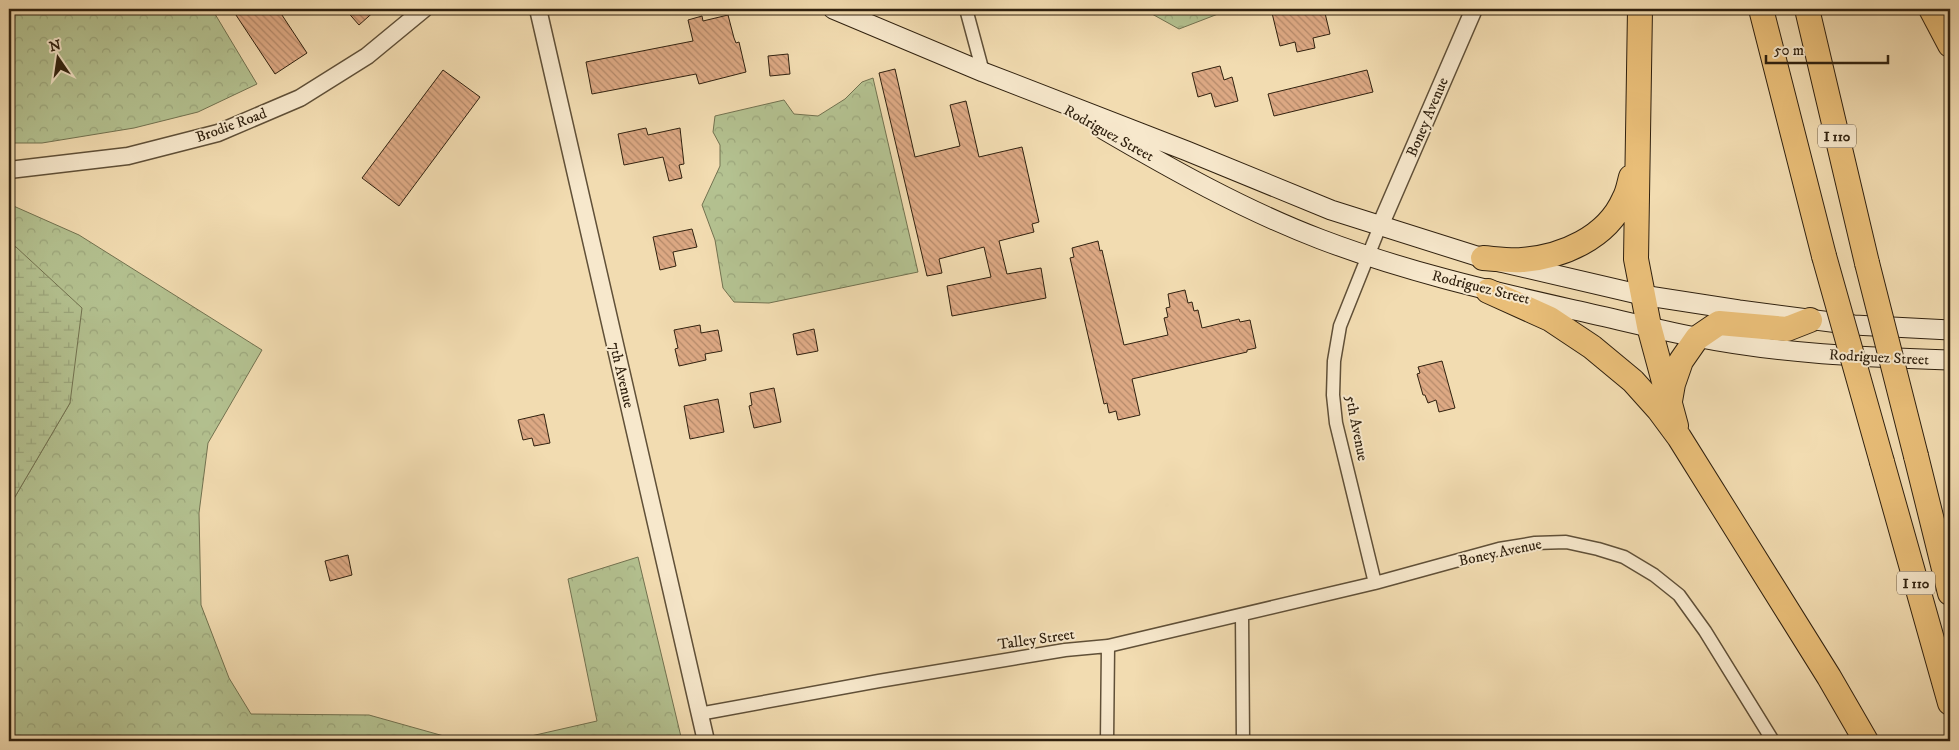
<svg xmlns="http://www.w3.org/2000/svg" width="1959" height="750" viewBox="0 0 1959 750" font-family="'IM FELL DW Pica',serif">
<style>
.forest{fill:url(#forest-crowns);stroke:#727250}
.wetland{fill:url(#wetland-marsh);stroke:#727250}
.building{fill:url(#building-back-hatch);stroke:#30210f}
.lines{fill:none;stroke-linecap:round;stroke-linejoin:round}
.minor-casing{stroke:#605038;stroke-width:15}
.tertiary-casing{stroke:#605038;stroke-width:19}
.secondary-casing{stroke:#30210f;stroke-width:21}
.motorway-casing{stroke:#30210f;stroke-width:26}
.minor{stroke:#f7e8cc;stroke-width:12}
.tertiary{stroke:#f7e8cc;stroke-width:16}
.secondary{stroke:#f7e8cc;stroke-width:19}
.motorway{stroke:#e9be78;stroke-width:24}
.motorway-bridge-casing{stroke:#30210f;stroke-width:26;stroke-linecap:butt}
.motorway-bridge{stroke:#e9be78;stroke-width:24}
.labels{text-anchor:middle;stroke-width:4;stroke-linejoin:round;paint-order:stroke}
.shield{fill:#f7e8cc;stroke:#6c5d48;stroke-width:1}
.shield-label{font-size:14px;font-weight:bold;fill:#30210f}
.street-label{font-size:15px;fill:#30210f;stroke:#f7e8cc}
</style>
<defs>
<pattern id="forest-crowns" width="20" height="18" patternUnits="userSpaceOnUse" patternTransform="scale(1.25)"><rect width="20" height="18" fill="#b4c291"/><path d="M2 6a3 3 0 1 1 6 0M12 15a3 3 0 1 1 6 0" fill="none" stroke="#9ba67c"/></pattern>
<pattern id="wetland-marsh" width="20" height="14" patternUnits="userSpaceOnUse" patternTransform="scale(1.25)"><rect width="20" height="14" fill="#b4c291"/><path d="M1 5h8M5 5V1M11 12h8M15 12V8" fill="none" stroke="#9ba67c"/></pattern>
<pattern id="building-back-hatch" width="6" height="6" patternUnits="userSpaceOnUse" patternTransform="scale(1.25)"><rect width="6" height="6" fill="#dda984"/><path d="M-1 5l2 2M0 0l6 6M5-1l2 2" fill="none" stroke="#b4896a"/></pattern>
</defs>
<rect width="100%" height="100%" fill="#f2dcb1"/>
<filter id="stains"><feTurbulence type="fractalNoise" baseFrequency=".004" numOctaves="4"/><feColorMatrix values="0 0 0 0 .2 0 0 0 0 .09 0 0 0 0 .02 0 0 0 .5 -.17"/></filter>
<radialGradient id="worn" r=".72"><stop offset=".6" stop-color="#630" stop-opacity="0"/><stop offset="1" stop-color="#630" stop-opacity=".3"/></radialGradient>
<path class="forest" d="M9 9H212L257 84 198 112 134 128 42 143H9Z
M1143 9H1218V14L1179 29Z
M873 78 918 272 769 303 734 302 723 288 715 240 702 205 720 166V145L713 132 715 116 784 100 794 114 818 116 845 99 862 82Z
M9 204 79 235 262 350 208 443 199 513 201 605 229 678 251 714 369 715 458 740 531 736 597 721 568 579 638 557 682 741H9V507L70 403 16 247 9 246Z"/>
<path class="wetland" d="M9 246 16 247 82 308 70 403 9 507Z"/>
<path class="building" d="M232 9H278L307 53 275 74Z
M345 9H377L359 25Z
M1289 9H1324L1330 34 1313 38 1315 48 1297 52 1295 42 1280 46 1272 13Z
M728 15 734 38 736 43 739 42 746 72 699 84 696 74 592 94 586 62 693 41 688 20 702 16 703 21Z
M788 54 790 74 770 76 768 56Z
M1220 66 1224 80 1232 77 1238 101 1215 107 1211 93 1198 97 1192 73Z
M895 69 915 157 960 146 950 105 966 101 979 157 1022 147 1039 222 1032 224 1034 232 999 241 1007 274 1041 268 1046 298 952 316 947 286 991 277 984 247 939 259 942 273 927 276 879 73Z
M443 70 480 97 399 206 362 178Z
M1367 70 1373 92 1274 116 1268 94Z
M646 128 648 135 680 128 684 164 679 165 682 178 669 181 663 157 624 165 618 134Z
M692 229 697 247 673 252 676 266 660 270 653 237Z
M1098 241 1100 251 1102 250 1124 345 1168 335 1164 318 1168 317 1166 308 1170 307 1168 294 1185 290 1188 303 1192 302 1194 311 1198 310 1202 328 1239 319 1240 322 1250 320 1256 348 1247 350V352L1132 379 1140 415 1118 420 1116 411 1109 413 1107 403 1104 404 1070 258 1074 257 1072 248Z
M700 325 701 333 718 330 722 351 705 354 706 360 679 366 675 349 678 348 674 330Z
M814 329 818 351 797 355 793 334Z
M1442 361 1455 408 1439 412 1436 400 1428 403 1425 395H1423L1417 374 1420 373 1418 367Z
M774 388 781 422 754 428 749 406 752 405 750 393Z
M718 399 724 432 690 439 684 406Z
M544 414 550 443 534 446 532 438 523 440 518 420Z
M348 555 352 575 330 581 325 561Z"/>
<g class="lines">
<g class="minor-casing">
<path id="minor" d="M966 9 983 72
M1375 583 1336 423 1333 395 1334 361 1340 326 1380 226
M1242 615 1243 741
M699 714 879 681 1065 650 1108 646 1375 583 1499 549 1535 543 1566 542 1598 549 1624 557 1654 575 1679 595 1705 631 1773 741
M1107 741 1108 646"/>
</g>
<g class="tertiary-casing">
<path id="tertiary" d="M538 9 706 741
M9 170 128 156 218 133 300 98 367 56 424 9
M1380 226 1474 9"/>
</g>
<g class="secondary-casing">
<path id="secondary" d="M833 9 983 72 1187 151 1331 210 1483 258 1642 295 1739 310 1854 325 1950 330
M1101 128C1171 169 1244 210 1320 239 1401 270 1486 290 1570 309 1612 318 1654 329 1696 337 1780 354 1866 357 1950 360"/>
</g>
<g class="motorway-casing">
<path id="motorway" d="M1640 9 1636 259 1649 326 1676 426
M1761 9 1824 256
M1807 9 1867 263
M1931 9 1950 45
M1483 258C1496 259 1510 261 1522 260 1562 257 1607 238 1624 199 1628 192 1629 184 1631 177
M1488 291 1550 319 1592 347 1633 381 1659 410 1679 437 1829 677 1866 741
M1670 401 1673 384 1681 361 1697 338 1719 323 1787 329 1810 320
M1916 456 1950 593
M1882 462 1950 703"/>
</g>
<use href="#minor" class="minor"/>
<use href="#tertiary" class="tertiary"/>
<use href="#secondary" class="secondary"/>
<use href="#motorway" class="motorway"/>
<g class="motorway-bridge-casing">
<path id="motorway-bridge" d="M1824 256 1882 462
M1867 263 1916 456"/>
</g>
<use href="#motorway-bridge" class="motorway-bridge"/>
</g>
<g class="labels">
<g class="shield">
<rect x="1818" y="124.5" width="38" height="23" rx="4"/>
<rect x="1897" y="571.5" width="38" height="23" rx="4"/>
</g>
<g class="shield-label">
<text x="1837" y="141">I 110</text>
<text x="1916" y="588">I 110</text>
</g>
<g class="street-label">
<text transform="translate(1427 117) rotate(-67)" y="5">Boney Avenue</text>
<text transform="translate(231 125) rotate(-20)" y="5">Brodie Road</text>
<text transform="translate(1109 133) rotate(29)" y="5">Rodriguez Street</text>
<text transform="translate(1481 287) rotate(14)" y="5">Rodriguez Street</text>
<text transform="translate(1879 357) rotate(3)" y="5">Rodriguez Street</text>
<text transform="translate(622 375) rotate(77)" y="5">7th Avenue</text>
<text transform="translate(1357 428) rotate(79)" y="5">5th Avenue</text>
<text transform="translate(1500 552) rotate(-12)" y="5">Boney Avenue</text>
<text transform="translate(1036 639) rotate(-8)" y="5">Talley Street</text>
</g>
</g>
<rect width="1959" height="750" fill="none" stroke="#f2dcb1" stroke-width="30"/>
<rect x="10" y="10" width="1939" height="730" fill="none" stroke="#30210f" stroke-width="2.5"/>
<rect x="15" y="15" width="1929" height="720" fill="none" stroke="#30210f"/>
<g transform="translate(58 58) rotate(347)" stroke="#f7e8cc" stroke-width="4" paint-order="stroke">
<path d="M0-4L9 19L0 12L-9 19Z" fill="#30210f"/>
<text y="-8" font-size="14" font-weight="bold" text-anchor="middle" fill="#30210f">N</text>
</g>
<path d="M1766 55v8h122v-8" fill="none" stroke="#30210f" stroke-width="2.5"/>
<text x="1774" y="55" font-size="15" fill="#30210f" stroke="#f7e8cc" stroke-width="4" paint-order="stroke">50 m</text>
<rect width="100%" height="100%" filter="url(#stains)"/>
<rect width="100%" height="100%" fill="url(#worn)"/>
</svg>
